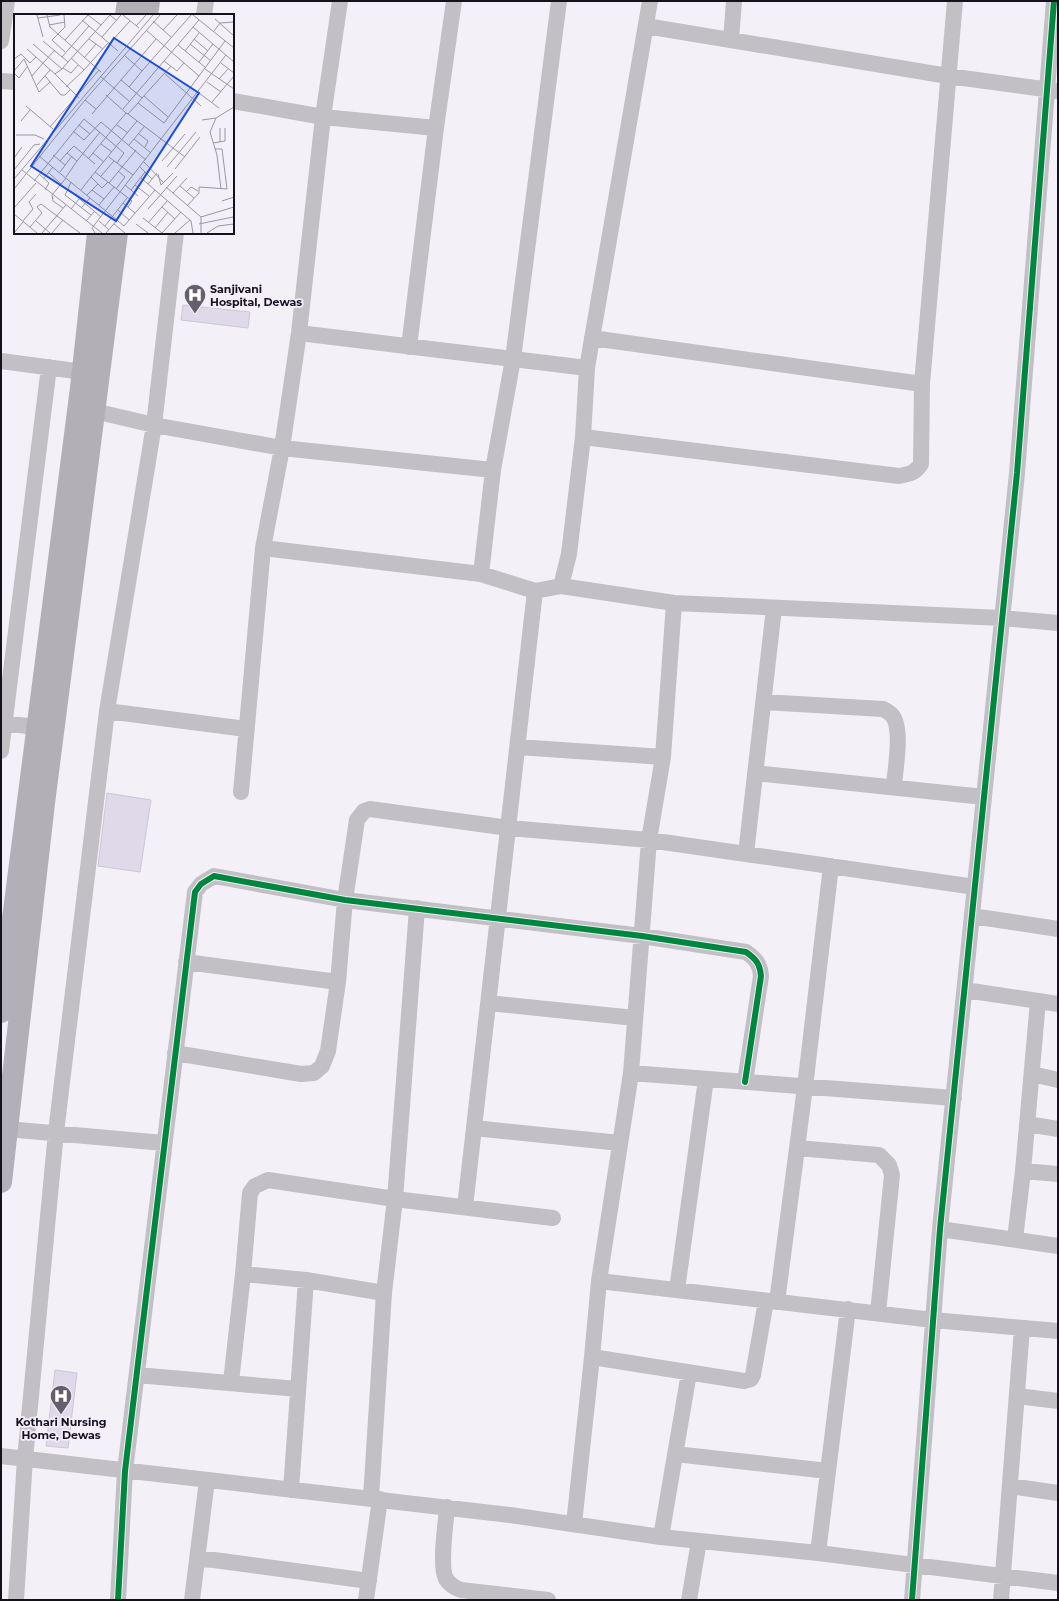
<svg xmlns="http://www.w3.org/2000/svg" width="1059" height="1601" viewBox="0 0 1059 1601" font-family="Montserrat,sans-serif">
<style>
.building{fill:#e0d9ea;stroke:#ccc8d2}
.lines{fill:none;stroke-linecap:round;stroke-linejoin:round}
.minor{stroke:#c2c0c5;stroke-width:16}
.primary{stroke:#b2afb6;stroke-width:22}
.cycleway-casing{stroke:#f3edfc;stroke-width:8}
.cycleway{stroke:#00873e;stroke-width:6}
.labels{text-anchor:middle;stroke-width:3.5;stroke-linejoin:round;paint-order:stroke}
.poi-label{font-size:11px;font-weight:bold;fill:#16111d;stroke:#f3edfc;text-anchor:start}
.inset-road{fill:none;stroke:#9b97a0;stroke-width:1}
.view{fill:#1d4ed8;fill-opacity:0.15;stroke:#1d4ed8;stroke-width:2}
.inset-edge{fill:none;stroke:#16111d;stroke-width:2}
</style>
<rect width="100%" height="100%" fill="#f4f0f8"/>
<path class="building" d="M183 305 250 312 248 328 181 320Z
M107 793 151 800 140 872 98 866Z
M55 1370 77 1373 68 1448 46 1446Z"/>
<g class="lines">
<path class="minor" d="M204 15 206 1
M646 26 948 76 1058 91
M731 40 734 1
M1 41 7 1
M1 81 15 82
M233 101 323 117 436 128 454 1
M299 333 587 368 650 1
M592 338 922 384
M409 347 436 128
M1 361 83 372
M587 368 583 437 899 476C910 474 915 473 921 464L922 384 955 1
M94 411 154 425 282 448 493 470
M263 548 481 574 535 591
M481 574 493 470 513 359 559 1
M561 586 674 603 1002 618 1058 623
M674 603 663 757 649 840 631 1073 599 1281 592 1357 744 1381 751 1379 753 1375 766 1301
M763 702 883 709C887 711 892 714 894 718 902 734 895 769 894 787
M107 711 246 729
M1 723 37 727
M518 747 663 757
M1 751 49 367
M755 773 984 797
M241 792 263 548 282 448 299 333 323 117 340 1
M746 854 774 608
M972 916 1058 929
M186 962 338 982
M965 990 1058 1004
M488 1003 635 1018
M175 1053 301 1074 314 1073 322 1066 328 1051 338 982 345 900 357 820 364 811 370 809 509 828 649 840 975 887
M631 1073 954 1098
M1032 1074 1058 1080
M1027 1124 1058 1129
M474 1128 620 1143
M7 1129 164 1143
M797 1148 879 1155 889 1165 892 1175 878 1313
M1023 1171 1058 1174
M465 1207 535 591 561 586 569 554 583 437
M940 1229 1058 1246
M1015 1239 1023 1171 1038 1001
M243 1274 250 1193 255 1186 268 1180 395 1199 553 1218
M599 1281 933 1320 1058 1331
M677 1290 706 1079
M384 1293 395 1199 417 908
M777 1302 805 1087 831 866
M137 1375 298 1389
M231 1382 243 1274 306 1280 384 1293 371 1498
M1017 1396 1058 1401
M675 1454 828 1471
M1 1456 510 1515 661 1537 818 1553 1058 1583
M1010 1486 1058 1493
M291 1490 306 1280
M447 1507C446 1523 439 1566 446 1579 450 1585 455 1588 461 1590L548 1600
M574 1524 592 1357
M661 1537 689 1373
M818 1553 848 1309
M197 1559 214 1560 369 1581
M16 1600 25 1459 56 1132 107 711 154 425 176 233
M118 1600 125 1471 195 892 201 884 214 876 345 900 642 936 746 952C756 959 760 964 761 976L745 1082
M192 1600 207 1480
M366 1600 380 1499
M689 1600 699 1541
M912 1600 940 1229 1017 473 1054 1
M1001 1600 1022 1328"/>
<path class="primary" d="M126 15 128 1
M147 15 149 1
M1 1012 81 388 98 233
M1 1182 44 803 117 233"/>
<g class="cycleway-casing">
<path id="cycleway" d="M118 1600 125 1471 195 892 201 884 214 876 345 900 642 936 746 952C756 959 760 964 761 976L745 1082
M912 1600 940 1229 1017 473 1054 1"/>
</g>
<use href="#cycleway" class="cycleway"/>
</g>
<defs>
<g id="hospital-pin" transform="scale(1.15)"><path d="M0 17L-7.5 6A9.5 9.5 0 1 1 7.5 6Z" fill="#645f6a" stroke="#f3edfc"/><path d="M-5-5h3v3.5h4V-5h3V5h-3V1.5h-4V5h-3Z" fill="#fff"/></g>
</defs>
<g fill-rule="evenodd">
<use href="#hospital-pin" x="195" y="295"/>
<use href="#hospital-pin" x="61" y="1396"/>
</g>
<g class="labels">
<g class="poi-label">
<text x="210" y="293">Sanjivani<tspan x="210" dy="13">Hospital, Dewas</tspan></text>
<text x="61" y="1426" text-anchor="middle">Kothari Nursing<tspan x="61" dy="13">Home, Dewas</tspan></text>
</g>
</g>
<g transform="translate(14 14)">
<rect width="220" height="220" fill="#f4f0f8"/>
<path class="inset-road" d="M23 1 29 23M33 1 36 13 87 58M50 1 51 13 38 26 51 38M109 1 125 14M179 1 220 34M24 4 46 1M201 5 220 22M68 6 104 37M139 7 157 23M35 11 51 8M122 12 132 1M179 13 220 48M132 16 185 62M149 16 163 1M200 17 206 9 220 8M88 23 107 1M75 25 89 35M180 25 194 37M51 26 74 1 87 11M29 27 54 48 96 1 102 6M19 30 48 55 54 48M95 30 116 7M176 30 197 47M164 31 192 54M13 35 41 60 48 55M171 37 185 19M110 41 128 57 177 1M48 43 75 12M57 44 70 56 94 29M70 44 82 30M0 45 7 40 16 49 22 43M10 45 25 78 36 68M150 47 163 57 170 49M185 48 199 30M29 49 41 36M207 49 220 59M49 54 57 59 64 51M191 55 220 75M0 57 10 45M0 59 5 64 13 53M150 59 187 92M41 60 65 84M18 62 29 49M31 62 47 81H51L56 76M86 62 115 87M205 65 214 55M107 66 128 84 157 52M193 68 207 78M23 71 36 56M52 73 70 56M115 73 128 57M185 79 205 94M92 81 112 99M130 82 154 103M128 84 124 89 150 109 211 27M71 86 82 95M198 88 220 62M12 92 39 115M109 95 185 6M78 100 142 25M114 100 171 143M188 106 202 104M7 107 16 96M65 111 76 120M103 111 114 119M36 113 85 56M59 117 70 126 87 108 132 146M125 120 134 127 131 133M2 121H21L30 125M120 125 137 139M206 128V114M199 129 211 127V114M87 130 98 138M115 131 130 113M53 139 60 132 81 150M79 139 90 148M39 141 51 151M25 142 110 212 141 176M95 143 119 161M0 144 8 133M74 145 112 99 114 100 124 89M46 147 53 139 63 147 52 163M63 147 86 118M148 147 171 120M130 148 149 168M126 153 138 165M153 153 182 118M161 155 186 123M0 156 20 131 26 130M8 156 88 219M46 158 58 142M81 158 118 187 114 193M35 159 47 170M25 160 35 169 31 176M144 160 147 171 159 159M87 162 100 147M30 164 39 153M127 164 134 170 143 159M0 165 139 1M20 167 70 105 110 139 103 149M57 168 54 175 87 203M94 168 88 174 77 163 123 107M95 169 122 136M134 170 177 207 179 219M111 171 124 182M121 171 135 182M166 172 180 184M152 173 187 203 220 193M0 175 71 86 146 1M54 175 51 181 77 201M102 175 111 163 104 157M207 175 203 141 196 118 202 104 220 93M67 176 77 163M78 176 90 185M117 176 131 158M172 178 177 173 184 177M159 179 173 164M38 181 52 164M38 181 39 187 49 194M73 181 84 170M208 187 220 183M109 189 121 199M85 191 100 173M173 192 185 179V173L213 175 208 135H201M148 193 161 205M0 194 22 169M67 194 76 184M57 195 65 185M134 195 163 162M104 196 115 206M0 200 23 219M129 204 148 219M9 207 19 195 15 188 22 180M22 207 36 219M72 207 81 197M85 207 95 216M134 209 153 187M100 210 111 219M122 210 134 219M185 210 219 203M91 212 113 184M16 213 28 199 23 193 27 190 66 219M141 214 154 198M0 219 9 208M28 219 52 191M38 219 49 206M81 219 78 214 212 41M92 219 103 206M148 219 167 198M161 219 176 206M187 219V203M193 219 204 212 220 210"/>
<path class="view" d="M100 24 185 79 102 207 17 152Z"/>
<rect width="220" height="220" class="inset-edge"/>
</g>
<rect width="1059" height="1601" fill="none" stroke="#16111d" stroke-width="4"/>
</svg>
